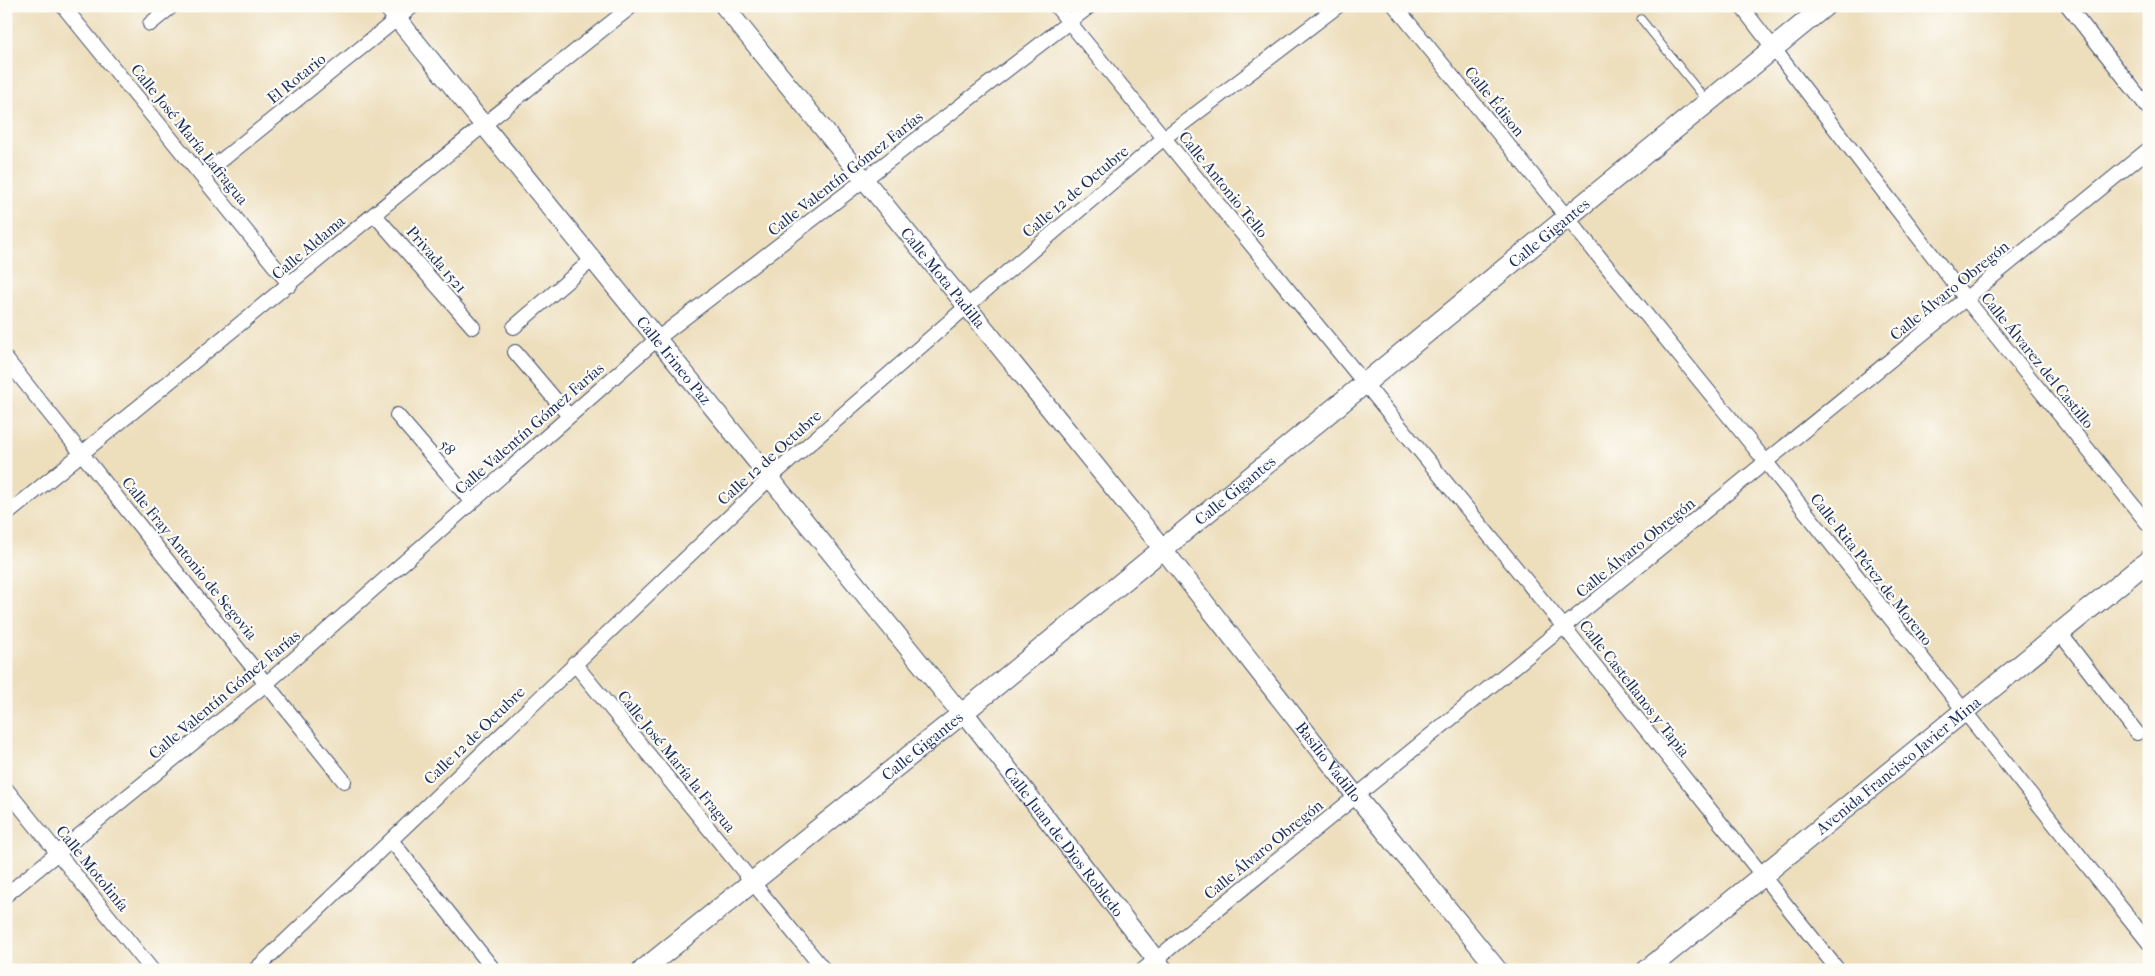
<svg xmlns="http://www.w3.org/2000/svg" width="2155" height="976" viewBox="0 0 2155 976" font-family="'IM FELL French Canon',serif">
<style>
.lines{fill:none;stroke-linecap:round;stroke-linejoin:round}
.service-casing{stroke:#3a496c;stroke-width:9}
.minor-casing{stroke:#3a496c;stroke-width:16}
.tertiary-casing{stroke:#3a496c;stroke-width:20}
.secondary-casing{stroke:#3a496c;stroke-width:22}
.service{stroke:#fff;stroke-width:7}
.minor{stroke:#fff;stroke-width:14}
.tertiary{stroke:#fff;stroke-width:18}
.secondary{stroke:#fff;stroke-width:20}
.labels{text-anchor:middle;stroke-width:4.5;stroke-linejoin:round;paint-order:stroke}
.street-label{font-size:16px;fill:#1b2f5e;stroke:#fdfcf7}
</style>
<rect width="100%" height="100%" fill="#fdfcf7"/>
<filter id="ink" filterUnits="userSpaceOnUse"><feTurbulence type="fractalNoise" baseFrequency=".02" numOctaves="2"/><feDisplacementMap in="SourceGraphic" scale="10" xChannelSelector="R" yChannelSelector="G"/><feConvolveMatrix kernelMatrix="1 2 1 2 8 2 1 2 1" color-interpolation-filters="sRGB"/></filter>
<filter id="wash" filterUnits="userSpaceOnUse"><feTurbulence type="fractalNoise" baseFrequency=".0096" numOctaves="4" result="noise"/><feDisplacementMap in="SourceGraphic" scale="20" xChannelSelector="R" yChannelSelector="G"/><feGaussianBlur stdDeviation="1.12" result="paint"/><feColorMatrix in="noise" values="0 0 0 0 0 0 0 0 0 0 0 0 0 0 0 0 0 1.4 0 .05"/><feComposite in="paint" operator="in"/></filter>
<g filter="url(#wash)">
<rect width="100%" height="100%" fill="#eddebc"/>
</g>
<g filter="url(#ink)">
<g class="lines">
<g class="service-casing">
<path id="service" d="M1641 19 1707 101"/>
</g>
<g class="minor-casing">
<path id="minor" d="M63 6 290 285
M1056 6 1564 627 1838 970
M1395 6 1766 462 2149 943
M1741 6 1966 299 2149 525
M2068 6 2149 109
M150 24 172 6
M202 176 413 6
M374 214 473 327
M514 327 593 259
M515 352 569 416
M6 359 344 781
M397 415 471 501
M6 515C215 346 421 173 632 6
M2060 633 2137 733
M574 663 824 970
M6 789 152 970
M391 840 494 970
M6 895 267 683 657 339 1090 6
M255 970 770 478 966 307 1164 138 1338 6
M1143 970 2149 149
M2148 970 2149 969"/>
</g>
<g class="tertiary-casing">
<g id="tertiary">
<path id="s1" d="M387 6 955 706 964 712 1164 970"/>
<path id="s2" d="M724 6 1163 549 1356 796 1498 970"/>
</g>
</g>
<g class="secondary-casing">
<g id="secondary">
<path id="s3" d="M643 970 964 712 1825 6"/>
<path id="s4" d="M1647 970 2149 560"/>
</g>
</g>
<use href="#service" class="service"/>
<use href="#minor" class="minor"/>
<use href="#tertiary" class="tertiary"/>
<use href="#secondary" class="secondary"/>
</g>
</g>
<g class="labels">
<g class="street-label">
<text transform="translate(296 78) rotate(-39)" y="6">El Rotario</text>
<text transform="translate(1495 101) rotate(51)" y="6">Calle Édison</text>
<text transform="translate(190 134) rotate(51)" y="6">Calle José María Lafragua</text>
<text transform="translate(845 173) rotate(-38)" y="6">Calle Valentín Gómez Farías</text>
<text transform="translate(1224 184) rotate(51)" y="6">Calle Antonio Tello</text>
<text transform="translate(1075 191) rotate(-40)" y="6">Calle 12 de Octubre</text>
<text dy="6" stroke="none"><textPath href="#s3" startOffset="1168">Calle Gigantes</textPath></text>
<text transform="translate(308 247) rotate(-40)" y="6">Calle Aldama</text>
<text transform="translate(437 259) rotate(49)" y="6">Privada 1521</text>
<text dy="6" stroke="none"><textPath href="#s2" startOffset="349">Calle Mota Padilla</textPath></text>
<text transform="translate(1949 290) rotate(-39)" y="6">Calle Álvaro Obregón</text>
<text dy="6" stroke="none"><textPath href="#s1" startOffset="456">Calle Irineo Paz</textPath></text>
<text transform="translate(2038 360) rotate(51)" y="6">Calle Álvarez del Castillo</text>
<text transform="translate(529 428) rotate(-41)" y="6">Calle Valentín Gómez Farías</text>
<text transform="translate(448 447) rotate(49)" y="6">58</text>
<text transform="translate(769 457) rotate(-42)" y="6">Calle 12 de Octubre</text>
<text dy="6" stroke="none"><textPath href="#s3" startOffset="762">Calle Gigantes</textPath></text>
<text transform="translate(1635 547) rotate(-39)" y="6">Calle Álvaro Obregón</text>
<text transform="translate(190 558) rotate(51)" y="6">Calle Fray Antonio de Segovia</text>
<text transform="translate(1872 569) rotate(52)" y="6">Calle Rita Pérez de Moreno</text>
<text transform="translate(1635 688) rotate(52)" y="6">Calle Castellanos y Tapia</text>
<text transform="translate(224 694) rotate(-40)" y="6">Calle Valentín Gómez Farías</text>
<text transform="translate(474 735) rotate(-44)" y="6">Calle 12 de Octubre</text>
<text dy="6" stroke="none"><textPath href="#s3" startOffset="358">Calle Gigantes</textPath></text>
<text transform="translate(677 761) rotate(51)" y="6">Calle José María la Fragua</text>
<text dy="6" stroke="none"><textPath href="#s2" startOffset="968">Basilio Vadillo</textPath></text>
<text dy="6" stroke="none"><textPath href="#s4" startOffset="324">Avenida Francisco Javier Mina</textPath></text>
<text dy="6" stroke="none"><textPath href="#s1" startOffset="1076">Calle Juan de Dios Robledo</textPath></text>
<text transform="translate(1263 849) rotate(-39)" y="6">Calle Álvaro Obregón</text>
<text transform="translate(93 868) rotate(51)" y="6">Calle Motolinía</text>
</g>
</g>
<rect width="2155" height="976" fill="none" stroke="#fdfcf7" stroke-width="25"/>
</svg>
